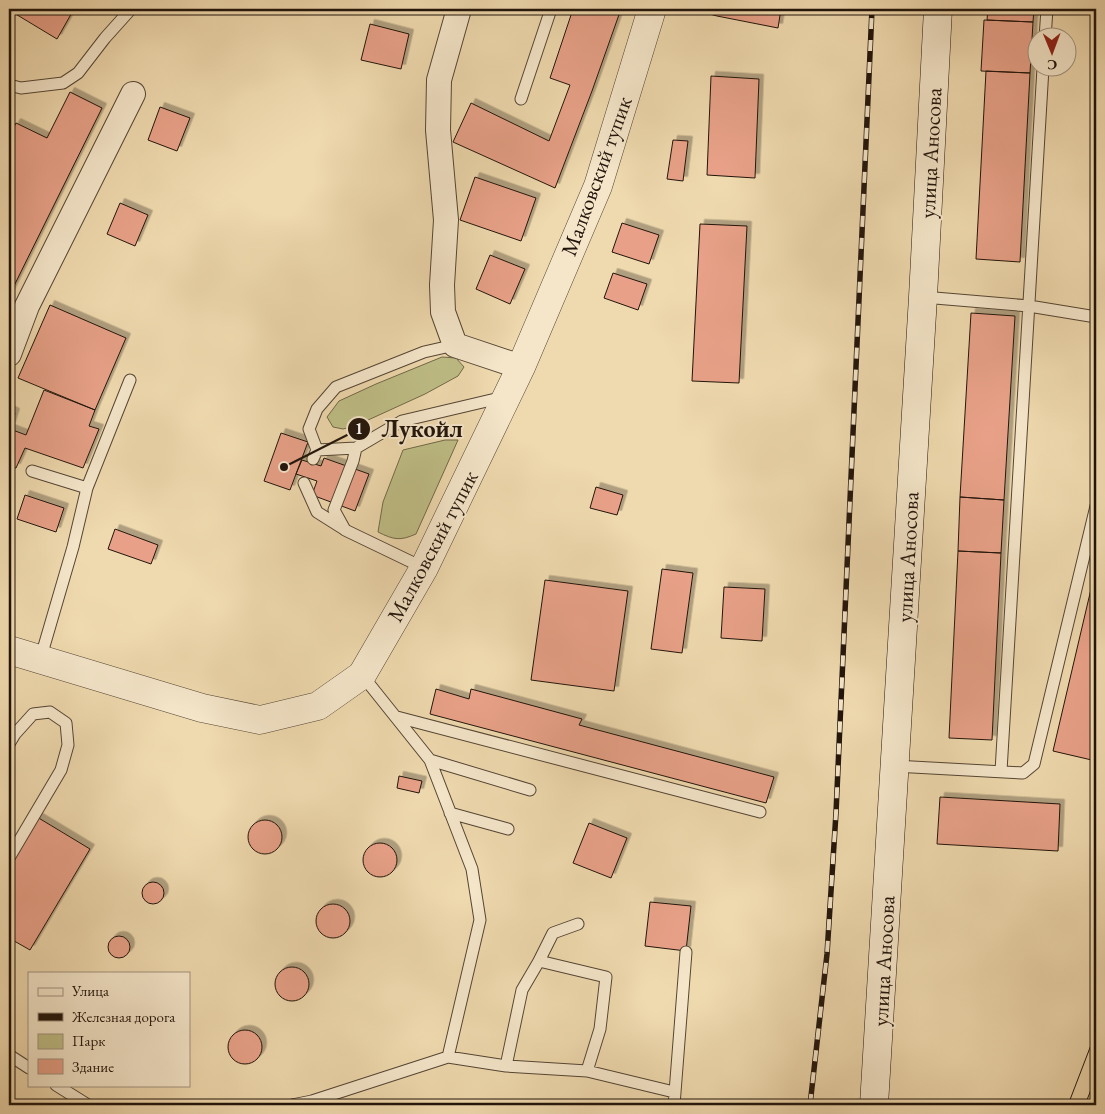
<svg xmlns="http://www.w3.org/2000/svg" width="1105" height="1114" viewBox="0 0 1105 1114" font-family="'EB Garamond',serif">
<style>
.green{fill:#bfbe86;stroke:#706948}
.building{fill:#e8a188;stroke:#21140b;filter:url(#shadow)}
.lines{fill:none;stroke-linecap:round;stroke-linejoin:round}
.service-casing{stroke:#544534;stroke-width:13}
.minor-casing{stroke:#544534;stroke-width:26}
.tertiary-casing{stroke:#544534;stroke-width:29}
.secondary-casing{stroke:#21140b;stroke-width:29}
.service{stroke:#f5e6ca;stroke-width:11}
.minor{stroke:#f5e6ca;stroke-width:24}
.tertiary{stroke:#f5e6ca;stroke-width:28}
.secondary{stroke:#f5e6ca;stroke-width:28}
.tram{stroke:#21140b;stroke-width:1}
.rail-casing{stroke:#21140b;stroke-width:5.5}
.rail{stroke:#f5e6ca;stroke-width:4;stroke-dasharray:11;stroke-linecap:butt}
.labels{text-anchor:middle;stroke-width:4;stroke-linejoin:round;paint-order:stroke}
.street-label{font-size:22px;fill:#21140b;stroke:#f5e6ca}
.leader{fill:none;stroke:#21140b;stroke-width:2}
.callout-dot{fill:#21140b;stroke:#f5e6ca;stroke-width:2}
.mark-label{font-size:15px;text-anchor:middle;font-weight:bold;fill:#fff}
.callout-label{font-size:24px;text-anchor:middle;font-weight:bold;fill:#21140b;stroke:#f5e6ca;stroke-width:4;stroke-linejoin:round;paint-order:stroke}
</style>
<defs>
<filter id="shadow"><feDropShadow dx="4.5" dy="-4.5" stdDeviation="0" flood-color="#0004"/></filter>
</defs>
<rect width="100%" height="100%" fill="#efd9ae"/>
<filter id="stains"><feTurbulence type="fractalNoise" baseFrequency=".004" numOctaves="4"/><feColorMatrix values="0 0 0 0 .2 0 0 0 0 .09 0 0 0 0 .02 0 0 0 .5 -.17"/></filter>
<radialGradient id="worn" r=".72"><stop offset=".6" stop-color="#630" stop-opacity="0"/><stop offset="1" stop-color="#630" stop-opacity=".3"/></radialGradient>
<path class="green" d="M442 357 456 358 464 367 458 376 425 394 355 426 343 429 333 427 327 417 339 401 376 384Z
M445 440H458L416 534C400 541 394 540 378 532L383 502 403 450Z"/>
<path class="building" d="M9 9H74L57 39 9 10Z
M573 9H621L592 91 555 188 453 142 471 103 549 141 570 85 550 78Z
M690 9H781L778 28 717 16Z
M988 9H1034L1033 22 987 20Z
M984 20 1033 22 1030 73 981 71Z
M370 24 409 34 401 69 361 60Z
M986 71 1030 73 1020 262 976 259Z
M711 76 759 79 755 178 707 175Z
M70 92 102 108 9 296V137L16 123 47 138Z
M160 107 190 118 177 151 148 140Z
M673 140 688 141 683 181 667 179Z
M475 177 536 198 521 241 460 220Z
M120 203 148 215 135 246 107 234Z
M622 223 659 235 649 264 612 252Z
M700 224 747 226 739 383 692 381Z
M490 255 525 269 510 304 476 289Z
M613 273 647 284 638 310 604 298Z
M50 305 126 338 95 410 18 378Z
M971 313 1015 316 1004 500 960 497Z
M44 390 95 410 89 426 99 429 83 468 25 448 16 468 9 466V410L15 413 10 429 26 435Z
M281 433 308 442 290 490 264 481Z
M324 458 369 474 355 511 312 495 317 481 296 474 302 460 321 466Z
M596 487 623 495 617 515 590 508Z
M25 495 64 508 56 532 17 519Z
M960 497 1004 500 1001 553 958 551Z
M115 529 158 545 151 564 108 549Z
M958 551 1001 553 992 740 949 738Z
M662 569 693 573 682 653 651 649Z
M1095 572H1096V761L1053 751Z
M545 580 628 591 614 691 531 680Z
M724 587 765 589 762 641 721 638Z
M436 689 469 699 471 689 582 719 579 725 774 777 766 803 430 714Z
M399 776 422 781 419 793 397 788Z
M940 797 1060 804 1058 851 937 844Z
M37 817 90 849 30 950 9 938V865Z
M248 837a17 17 0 1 1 34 0a17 17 0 1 1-34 0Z
M589 823 627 838 611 878 573 863Z
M363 860a17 17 0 1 1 34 0a17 17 0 1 1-34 0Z
M142 893a11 11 0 1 1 22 0a11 11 0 1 1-22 0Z
M650 902 691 906 686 951 645 946Z
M316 921a17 17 0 1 1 34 0a17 17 0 1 1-34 0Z
M108 947a11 11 0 1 1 22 0a11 11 0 1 1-22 0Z
M275 984a17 17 0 1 1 34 0a17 17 0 1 1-34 0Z
M228 1047a17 17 0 1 1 34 0a17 17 0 1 1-34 0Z"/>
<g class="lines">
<g class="service-casing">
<path id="service" d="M1045 38 1047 9
M9 85 21 88 63 83 78 73 105 38 131 9
M521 99 551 9
M923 297 1029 306 1096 317
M317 450 309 429 317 409 336 387 424 352 455 345
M313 459 317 450 356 448
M32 471 87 488
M304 483 317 512 344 529
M424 568 345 530 334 510 353 461 356 448 402 421 504 397
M40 660 73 547 87 488 130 380
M362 675 430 760 472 869 480 920 448 1057
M397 717 760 812
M9 744 15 734 33 714 50 712 66 723 68 745 61 770 9 858
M430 760 530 790
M894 766 1023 773 1034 764 1096 506
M1001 771 1043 68
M450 813 508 829
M539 961 553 933 578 924
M9 1055 29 1068
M506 1066 522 990 539 961 606 977 600 1029 587 1071
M56 1085 88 1105
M292 1105 312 1101 448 1057 506 1066 587 1071 674 1092
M674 1105 686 952"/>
</g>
<g class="minor-casing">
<path id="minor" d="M459 9 439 80 438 130 446 220 442 285 443 312 455 345 521 367
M9 354 27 306 133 94"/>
</g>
<g class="tertiary-casing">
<path id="tertiary" d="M9 650 202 708 260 720 318 706 362 675 424 568 521 367 598 186 652 9"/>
</g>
<g class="secondary-casing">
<path id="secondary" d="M874 1105 923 297 938 9"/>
</g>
<use href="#service" class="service"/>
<use href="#minor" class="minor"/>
<use href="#tertiary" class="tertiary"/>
<use href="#secondary" class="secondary"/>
<path class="tram" d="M1068 1105 1096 1032
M1085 1105 1096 1077"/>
<g class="rail-casing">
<path id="rail" d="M810 1105 827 954 836 813 872 9"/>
</g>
<use href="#rail" class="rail"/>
</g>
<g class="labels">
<g class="street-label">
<text transform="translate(930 153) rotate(-87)" y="8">улица Аносова</text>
<text transform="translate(596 176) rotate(-70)" y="8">Малковский тупик</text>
<text transform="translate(432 546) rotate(-62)" y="8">Малковский тупик</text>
<text transform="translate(907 557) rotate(-87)" y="8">улица Аносова</text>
<text transform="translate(883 961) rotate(-87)" y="8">улица Аносова</text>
</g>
</g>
<path class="leader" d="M284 467L359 429"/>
<g class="callout-dot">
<circle cx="284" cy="467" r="5"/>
<circle cx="359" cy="429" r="12"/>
</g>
<g class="mark-label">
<text x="359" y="434">1</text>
</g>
<g class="callout-label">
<text x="422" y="437">Лукойл</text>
</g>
<rect width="1105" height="1114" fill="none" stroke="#efd9ae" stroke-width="30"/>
<rect x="10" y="10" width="1085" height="1094" fill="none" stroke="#21140b" stroke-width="2.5"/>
<rect x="15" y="15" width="1075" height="1084" fill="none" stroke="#21140b"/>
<rect x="28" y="972" width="162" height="115" fill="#f5e6ca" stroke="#a0927e"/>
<rect x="38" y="988" width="25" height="8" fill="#f5e6ca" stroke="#a0927e"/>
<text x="72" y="996" font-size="15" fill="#21140b">Улица</text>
<rect x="38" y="1013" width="25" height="8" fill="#21140b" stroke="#a0927e"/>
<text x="72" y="1022" font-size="15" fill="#21140b">Железная дорога</text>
<rect x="38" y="1034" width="25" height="15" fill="#bfbe86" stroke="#a0927e"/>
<text x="72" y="1046" font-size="15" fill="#21140b">Парк</text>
<rect x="38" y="1059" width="25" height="15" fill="#e8a188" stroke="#a0927e"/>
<text x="72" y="1072" font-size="15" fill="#21140b">Здание</text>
<g transform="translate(1052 52) rotate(179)"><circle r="24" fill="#f5e6ca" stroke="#a0927e"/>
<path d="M0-4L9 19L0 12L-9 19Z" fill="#8f2418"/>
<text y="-8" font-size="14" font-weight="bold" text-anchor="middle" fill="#21140b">С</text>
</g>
<rect width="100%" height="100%" filter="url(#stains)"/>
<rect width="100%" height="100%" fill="url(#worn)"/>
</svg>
